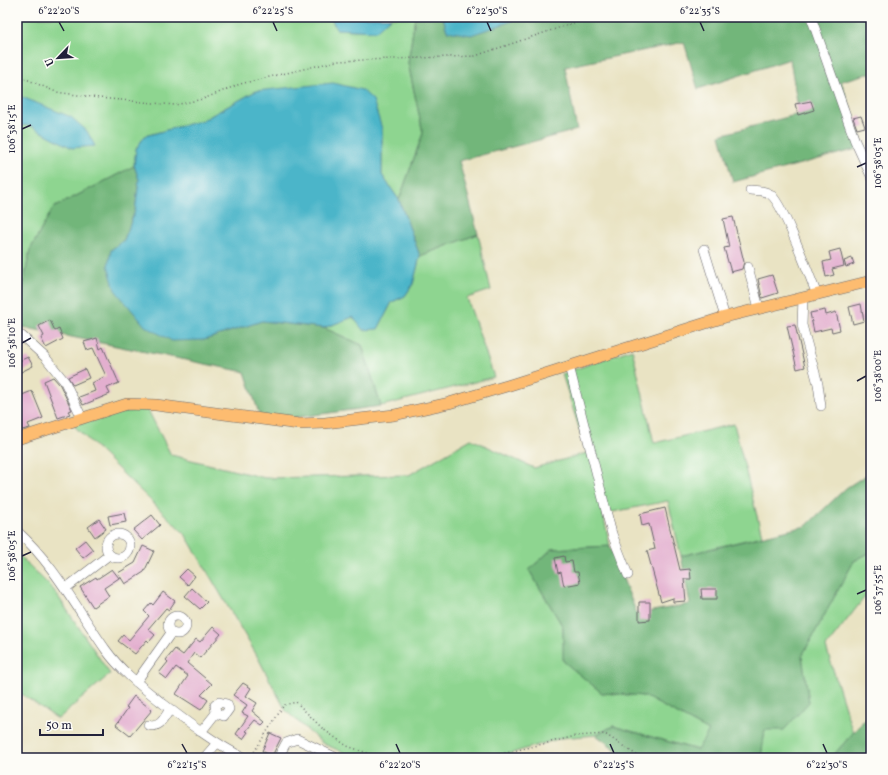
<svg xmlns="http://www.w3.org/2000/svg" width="888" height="775" viewBox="0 0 888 775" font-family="Vollkorn,serif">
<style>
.green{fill:#8ed590;stroke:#587c66}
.forest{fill:#72b67a;stroke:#4a6c5a}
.water{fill:#4bb5c9;stroke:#366c82}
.building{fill:#e3afcf}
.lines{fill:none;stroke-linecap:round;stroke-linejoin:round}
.minor-casing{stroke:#68666b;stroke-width:10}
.major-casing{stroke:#68666b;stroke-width:12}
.path{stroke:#68666b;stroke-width:1.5;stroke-dasharray:1 3;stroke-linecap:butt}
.minor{stroke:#fff;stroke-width:9}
.major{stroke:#fdbc70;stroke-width:11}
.ticks{fill:none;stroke:#22223b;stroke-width:1.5}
.neatline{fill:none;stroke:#22223b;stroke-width:1.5}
.ticks-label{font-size:10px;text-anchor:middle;fill:#22223b}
</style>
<rect width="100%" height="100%" fill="#fdfcf7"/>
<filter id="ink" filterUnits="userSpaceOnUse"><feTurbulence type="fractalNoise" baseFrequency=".025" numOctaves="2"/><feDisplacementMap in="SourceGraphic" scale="8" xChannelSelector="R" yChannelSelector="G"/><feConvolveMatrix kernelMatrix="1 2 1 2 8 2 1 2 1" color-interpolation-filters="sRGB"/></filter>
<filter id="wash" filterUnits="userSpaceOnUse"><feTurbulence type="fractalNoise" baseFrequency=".012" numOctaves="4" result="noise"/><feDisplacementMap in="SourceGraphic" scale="16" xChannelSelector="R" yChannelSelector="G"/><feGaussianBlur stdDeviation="0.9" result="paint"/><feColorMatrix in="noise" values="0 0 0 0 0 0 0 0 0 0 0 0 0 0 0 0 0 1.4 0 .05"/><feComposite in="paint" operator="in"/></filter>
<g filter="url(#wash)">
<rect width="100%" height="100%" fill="#e9e3c3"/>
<path class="green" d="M17 17H331L336 29 375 31 391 17H415L408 63 423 133 399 200 382 175V129L256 91 203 120 145 136 136 149 134 166 53 208 30 250 22 292H17Z
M478 234 491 290 467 298 494 377 381 406 362 345 324 328 353 317 378 329 392 302 405 296 413 284 420 256Z
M632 349 654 443 734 424 762 536 681 556 668 501 603 514 610 546 552 549 529 570 563 627 564 661 602 693 644 696 709 731 698 750 613 726 596 735 561 738 509 754 473 758H356L322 743 286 711 256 654 185 534 73 425 107 415 147 408 171 455 265 478 409 475 471 439 534 468 587 453 562 374Z
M871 552V589L826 647 853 733 831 758 761 757 765 729 809 702 802 656 854 561Z
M17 553 53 589 110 674 58 719 17 691Z"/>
<path class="forest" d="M415 17H443L447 31 512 20 511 17H871V73L841 81 864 147 733 182 720 135 799 114 790 59 698 89 684 42 565 67 577 130 459 161 478 234 420 256 399 200 423 133 408 63Z
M134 166 139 179 135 211 124 240 111 250 204 340 262 321 324 328 362 345 381 406 262 422 245 372 17 326V292H22L30 250 53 208Z
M871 472V552L854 561 802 656 809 702 784 730H765L761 757 763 758H627L596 735 613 726 697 750 709 731 644 696 602 693 563 661V627L529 570 552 549 610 546 637 614 690 604 681 556 806 526 846 488Z
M871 710V758H831L871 712Z"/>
<path class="water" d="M331 17H391L376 31 336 29Z
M443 17H511L512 21 471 35 447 31Z
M333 83 362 90 373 100 382 129V175L399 200 420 256 413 284 405 296 392 302 378 329 363 330 353 317 324 328 262 321 204 340 172 341 145 326 115 290 108 266 111 250 124 240 135 211 139 180 134 165 136 149 145 136 203 120 256 91Z
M17 95 71 117 87 131 95 146 72 148 31 126 17 125Z"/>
<g id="blocks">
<path class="building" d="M811 101 814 110 798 115 795 104Z
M861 116 865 127 857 129 853 118Z
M733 217 744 262 742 269 731 272 724 248 729 247 723 219Z
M840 249 844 266 832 269 834 275 826 277 823 262 831 260 829 252Z
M852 258 854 264 846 267 844 261Z
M772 275 778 293 762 298 758 279Z
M861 304 864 321 853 324 849 307Z
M825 310 826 315 836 312 840 330 832 332 831 328 814 332 810 313Z
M50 320 55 331 59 329 63 339 46 348 41 338 44 336 39 326Z
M795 325 805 367 797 369 787 326Z
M97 338 100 349 103 347 119 383 107 388 110 394 83 405 79 397 95 391 92 383 106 376 93 348 87 350 84 342Z
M28 357 33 366 17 374V362Z
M85 369 89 378 73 385 68 377Z
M53 377 60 385 72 410 68 411 70 414 58 418 44 381Z
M32 391 43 418 28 424 30 428 18 431 17 397Z
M665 508 680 570 690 569 691 579H684L686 601 673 602V598L661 602 647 551 655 549 649 524 642 526 640 514Z
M124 513 126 522 110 525 108 516Z
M152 515 160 525 142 540 133 530Z
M99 519 106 529 95 537 88 527Z
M85 540 93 550 83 558 75 548Z
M143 546 154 551 144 572 125 584 118 573 135 563Z
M564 556 565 562 572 561 574 572H578L580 583 564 586 561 572 558 573 555 558Z
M112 569 119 578 104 588 109 596 93 607 80 587 96 577 97 579Z
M187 569 195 576 188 585 179 577Z
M192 588 207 602 200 609 185 596Z
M701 589H717V599H702Z
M163 592 175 601 169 610 166 608 148 629 155 635 149 642 147 640 135 654 118 641 123 635 129 640 149 616 144 611 151 603 153 605Z
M639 602H650V620L639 621Z
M213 627 221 634 200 658 194 653 187 663 212 684 201 695 208 700 201 710 176 694 188 676 176 667 167 679 159 673 168 662 166 660 175 649 183 655 196 639 200 642Z
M243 683 251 688 246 696 257 703 252 711 265 722 262 725 255 720 246 731 248 732 243 739 236 734 248 716 242 713 247 705 233 695Z
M134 696 152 710 130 736 116 725 128 708 126 707Z
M270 733 281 738 272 756 262 751Z"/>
</g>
</g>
<g filter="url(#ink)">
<use href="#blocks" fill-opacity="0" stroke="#68666b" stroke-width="1"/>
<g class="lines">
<g class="minor-casing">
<path id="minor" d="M811 17 855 141 871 176
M750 190C757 191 764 190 770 194 782 201 810 277 817 295
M704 249 725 317
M748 267 759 308
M803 298 802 325 818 384 821 406
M17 336H22L45 357 65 382 82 418
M569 366 612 534 628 575
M17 531C54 564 77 609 106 650 121 671 141 686 161 702 187 722 214 743 244 758
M106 546a12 12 0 1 1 24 0a12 12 0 1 1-24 0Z
M66 588 109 555
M168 625a9 9 0 1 1 18 0a9 9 0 1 1-18 0Z
M136 682 171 633
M219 702 227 704 229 709 224 716 216 713 215 705Z
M148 725C160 729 164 718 170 709
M201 732 216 713
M204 758 217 743
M278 758 286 743 297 739 337 758
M546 758H557"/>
</g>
<g class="major-casing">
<path id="major" d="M17 439 127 404 156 405 299 424 325 423 394 415 449 403 510 385 725 317 871 281"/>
</g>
<path class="path" d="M17 75 56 92 99 98 175 105 203 99 240 84 337 61 475 56 591 17
M252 755 284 705 296 702 323 729 347 746 382 758
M485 758 576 736 605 734 641 758"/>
<use href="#minor" class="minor"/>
<use href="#major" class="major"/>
</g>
</g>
<path class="ticks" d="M59 22 64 31M273 22 277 31M487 22 491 31M700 22 704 31M22 129 31 125M857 167 866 163M22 343 31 338M857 381 866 376M22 556 31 552M857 594 866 590M182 744 187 753M396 744 400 753M610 744 614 753M823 744 827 753"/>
<rect width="888" height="775" fill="none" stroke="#fdfcf7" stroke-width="44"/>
<g transform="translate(58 58) rotate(245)" stroke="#fdfcf7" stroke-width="3" paint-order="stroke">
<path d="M0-3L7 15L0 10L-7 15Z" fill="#22223b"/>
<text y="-6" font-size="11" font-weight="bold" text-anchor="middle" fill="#22223b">U</text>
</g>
<path d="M40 729v6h63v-6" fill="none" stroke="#22223b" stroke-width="2"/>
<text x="46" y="729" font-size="12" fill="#22223b" stroke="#fdfcf7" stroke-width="3" paint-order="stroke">50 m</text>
<rect x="22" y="22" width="844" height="731" class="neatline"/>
<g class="ticks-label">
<text x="59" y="14">6°22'20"S</text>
<text x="273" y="14">6°22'25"S</text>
<text x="487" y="14">6°22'30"S</text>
<text x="700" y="14">6°22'35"S</text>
<text transform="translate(11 129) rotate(-90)" y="4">106°38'15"E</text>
<text transform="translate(877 163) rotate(-90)" y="4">106°38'05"E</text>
<text transform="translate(11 343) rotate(-90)" y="4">106°38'10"E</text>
<text transform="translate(877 376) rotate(-90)" y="4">106°38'00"E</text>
<text transform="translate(11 556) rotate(-90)" y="4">106°38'05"E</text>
<text transform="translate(877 590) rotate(-90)" y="4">106°37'55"E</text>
<text x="187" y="768">6°22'15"S</text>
<text x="400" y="768">6°22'20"S</text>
<text x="614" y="768">6°22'25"S</text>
<text x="827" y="768">6°22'30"S</text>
</g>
</svg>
